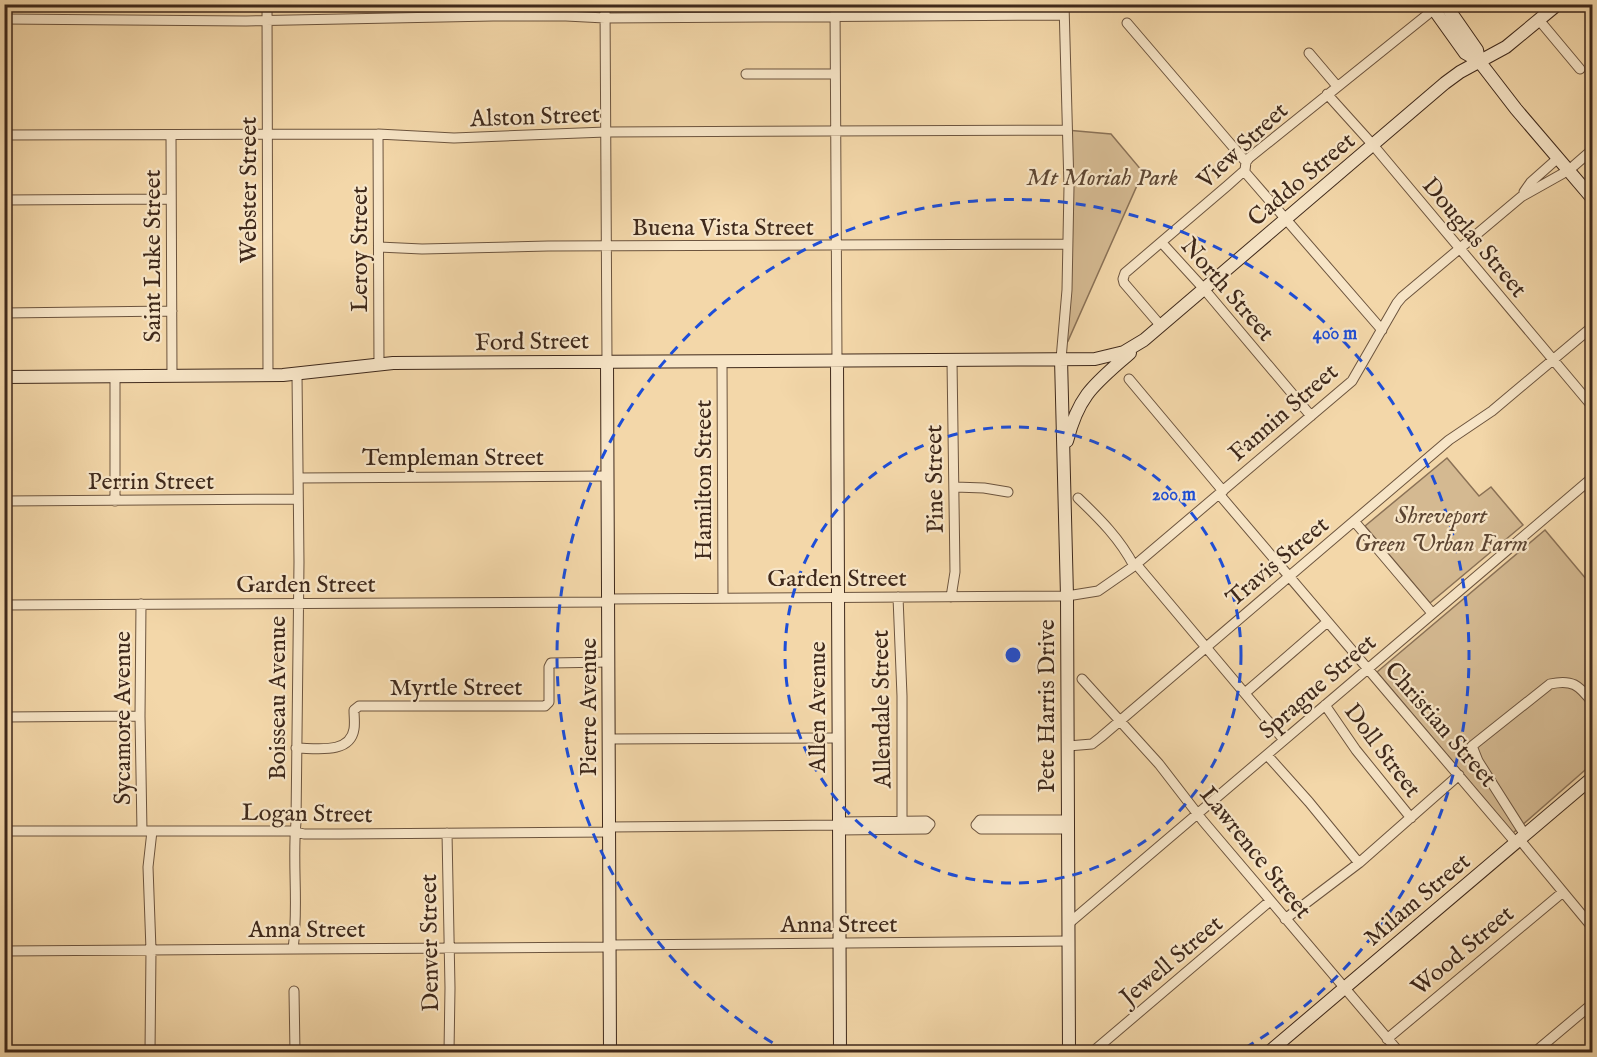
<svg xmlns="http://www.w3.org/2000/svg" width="1597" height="1057" viewBox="0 0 1597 1057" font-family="'IM FELL English',serif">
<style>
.green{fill:#d4b991;stroke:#8a7156;stroke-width:1.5}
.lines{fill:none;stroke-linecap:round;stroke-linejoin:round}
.street-casing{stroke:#6c543e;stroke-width:11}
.secondary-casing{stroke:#3f291b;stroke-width:14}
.street{stroke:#f7e5c7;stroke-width:9}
.secondary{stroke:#f7e5c7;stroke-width:12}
.ring{fill:none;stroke:#1d4ed8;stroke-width:3;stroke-dasharray:10 8}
.labels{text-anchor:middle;stroke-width:4.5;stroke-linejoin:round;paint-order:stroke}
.street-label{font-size:24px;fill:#3f291b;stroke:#f7e5c7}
.park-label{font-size:24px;font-style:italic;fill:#5d4633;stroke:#f7e5c7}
.centre{fill:#1d4ed8;stroke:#f7e5c7;stroke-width:3}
.ring-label{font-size:18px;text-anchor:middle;font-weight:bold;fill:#1d4ed8;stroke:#f7e5c7;stroke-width:4.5;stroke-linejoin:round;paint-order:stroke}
</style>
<rect width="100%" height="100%" fill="#f3d7a9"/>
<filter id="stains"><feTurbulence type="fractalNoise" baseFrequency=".00333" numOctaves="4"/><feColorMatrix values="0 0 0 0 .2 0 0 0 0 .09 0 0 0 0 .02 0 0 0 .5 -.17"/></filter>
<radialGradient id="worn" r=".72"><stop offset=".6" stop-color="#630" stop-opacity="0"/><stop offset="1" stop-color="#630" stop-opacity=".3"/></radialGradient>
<path class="green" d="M1066 130 1111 134 1143 172 1068 341 1063 337Z
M1447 458 1479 496 1491 487 1523 525 1430 603 1365 526Z
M1545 530 1592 586V764L1513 833 1377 672Z"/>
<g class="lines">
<g class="street-casing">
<path id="street" d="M267 4 268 376
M605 4 607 361
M835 4 837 361
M4 19 246 21 493 16H566L605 18 1064 15
M1539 20 1580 69
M1127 23 1246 162
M1309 53 1337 86
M746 74H835
M1327 94 1373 145 1592 406
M378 134 379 364
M4 135 378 134 454 138 606 132 1066 130
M171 135 172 376
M1244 171 1382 330
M1524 192 1531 182 1558 158
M4 200 171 199
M1162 243 1204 289 1311 416
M379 247 422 249 548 246 1067 244
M4 313 172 311
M1161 326 1124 283 1123 279 1125 273 1227 186 1245 170 1246 162 1249 158 1438 6
M1061 359 1067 290 1069 187 1064 4
M722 362 723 598
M115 377V501
M1129 379 1223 491
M298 478 608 476
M955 487 984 488 1008 492
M1219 494 1516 843
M1078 498C1100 519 1120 539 1134 566
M4 501 298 499
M1354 521 1432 613
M1136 564 1284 740
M898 597 902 696V821
M951 597 955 572 952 361
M608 599 1067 596 1098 591 1134 566 1352 381 1397 303 1402 297 1521 197 1569 170 1592 150
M141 604 140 716 142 831
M4 605 608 602
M1082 679 1159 764 1203 821 1399 1052
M1245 693 1326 623
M1325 705 1356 750 1411 818
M4 717 140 716
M609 739 838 738
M1068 746 1092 744 1101 737 1449 440 1492 411 1592 327
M296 748C315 748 350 755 354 729 355 723 354 716 354 710L359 706H545L549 702V667L551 663 608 662
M1267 755 1309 802 1359 863
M1068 820H980L976 825 981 829H1068
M838 822 926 821 930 824 926 829 839 830
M609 827 838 825
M4 831H291L304 834H340L609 832
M447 833 450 988 449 1052
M1525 835 1478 761 1472 746 1550 684C1572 679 1579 685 1592 702
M1520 840 1592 927
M1285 919 1359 863 1459 775
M1068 924 1592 478
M610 945 1068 941
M293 949C299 907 292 864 296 822L299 562 297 375
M4 951 610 947
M294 991 295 1052
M1387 1039 1563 892
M1096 1049 1270 901
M150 1052 151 950 148 867 152 831
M1535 1052 1592 1004"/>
</g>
<g class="secondary-casing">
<path id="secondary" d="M1430 4 1465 53 1479 61 1516 109 1592 198
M1445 4 1477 50 1479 61
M1061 359 1067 596 1069 1052
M607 361 610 1052
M837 361 840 1052
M4 377 283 375 393 363 1095 359 1124 352 1144 340 1445 83 1460 72 1506 47 1558 4
M1067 441C1079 394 1095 384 1130 353
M1269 1052 1592 778"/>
</g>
<use href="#street" class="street"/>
<use href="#secondary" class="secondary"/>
</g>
<g class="ring">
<circle cx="1013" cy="655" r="228"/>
<path d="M788 1052A456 456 0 1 1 1238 1052"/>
</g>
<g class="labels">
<g class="street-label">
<text transform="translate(535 116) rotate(-2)" y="8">Alston Street</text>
<text transform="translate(1242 145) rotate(-43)" y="8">View Street</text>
<text transform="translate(1301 179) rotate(-40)" y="8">Caddo Street</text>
<text transform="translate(248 190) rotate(-90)" y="8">Webster Street</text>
<text x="723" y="235">Buena Vista Street</text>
<text transform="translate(1475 237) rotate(50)" y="8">Douglas Street</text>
<text transform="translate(359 249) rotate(-90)" y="8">Leroy Street</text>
<text transform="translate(152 256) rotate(-90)" y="8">Saint Luke Street</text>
<text transform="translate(1228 289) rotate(49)" y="8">North Street</text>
<text transform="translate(532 341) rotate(-1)" y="8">Ford Street</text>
<text transform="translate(1283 412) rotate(-41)" y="8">Fannin Street</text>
<text x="453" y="465">Templeman Street</text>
<text transform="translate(934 479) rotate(-91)" y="8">Pine Street</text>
<text transform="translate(703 480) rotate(-90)" y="8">Hamilton Street</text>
<text x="151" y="489">Perrin Street</text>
<text transform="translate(1277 561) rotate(-40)" y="8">Travis Street</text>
<text x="837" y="586">Garden Street</text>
<text x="306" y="592">Garden Street</text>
<text transform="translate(1317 686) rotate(-41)" y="8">Sprague Street</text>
<text x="456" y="695">Myrtle Street</text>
<text transform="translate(277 698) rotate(-90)" y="8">Boisseau Avenue</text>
<text transform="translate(1046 706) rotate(-90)" y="8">Pete Harris Drive</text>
<text transform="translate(588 707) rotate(-90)" y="8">Pierre Avenue</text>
<text transform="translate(817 707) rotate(-90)" y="8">Allen Avenue</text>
<text transform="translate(881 709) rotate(-91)" y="8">Allendale Street</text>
<text transform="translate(122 718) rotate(-90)" y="8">Sycamore Avenue</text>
<text transform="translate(1441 724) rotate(49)" y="8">Christian Street</text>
<text transform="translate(1383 750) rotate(53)" y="8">Doll Street</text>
<text transform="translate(307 813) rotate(1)" y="8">Logan Street</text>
<text transform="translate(1256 852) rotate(51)" y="8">Lawrence Street</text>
<text transform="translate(1417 899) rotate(-40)" y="8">Milam Street</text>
<text x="839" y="932">Anna Street</text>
<text x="307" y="937">Anna Street</text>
<text transform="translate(429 943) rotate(-91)" y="8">Denver Street</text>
<text transform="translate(1462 950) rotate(-40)" y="8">Wood Street</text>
<text transform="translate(1171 960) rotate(-40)" y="8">Jewell Street</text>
</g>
<g class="park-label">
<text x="1102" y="185">Mt Moriah Park</text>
<text x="1441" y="523">Shreveport<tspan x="1441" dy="28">Green Urban Farm</tspan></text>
</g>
</g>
<circle cx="1013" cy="655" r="9" class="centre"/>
<g class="ring-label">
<text x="1335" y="339">400 m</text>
<text x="1174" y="500">200 m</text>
</g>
<rect width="1597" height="1057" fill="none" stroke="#f3d7a9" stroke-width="24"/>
<rect x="6" y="6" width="1585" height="1045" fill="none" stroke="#3f291b" stroke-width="3"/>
<rect x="12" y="12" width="1573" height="1033" fill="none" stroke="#3f291b" stroke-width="1.5"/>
<rect width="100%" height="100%" filter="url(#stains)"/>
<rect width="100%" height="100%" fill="url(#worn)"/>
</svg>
